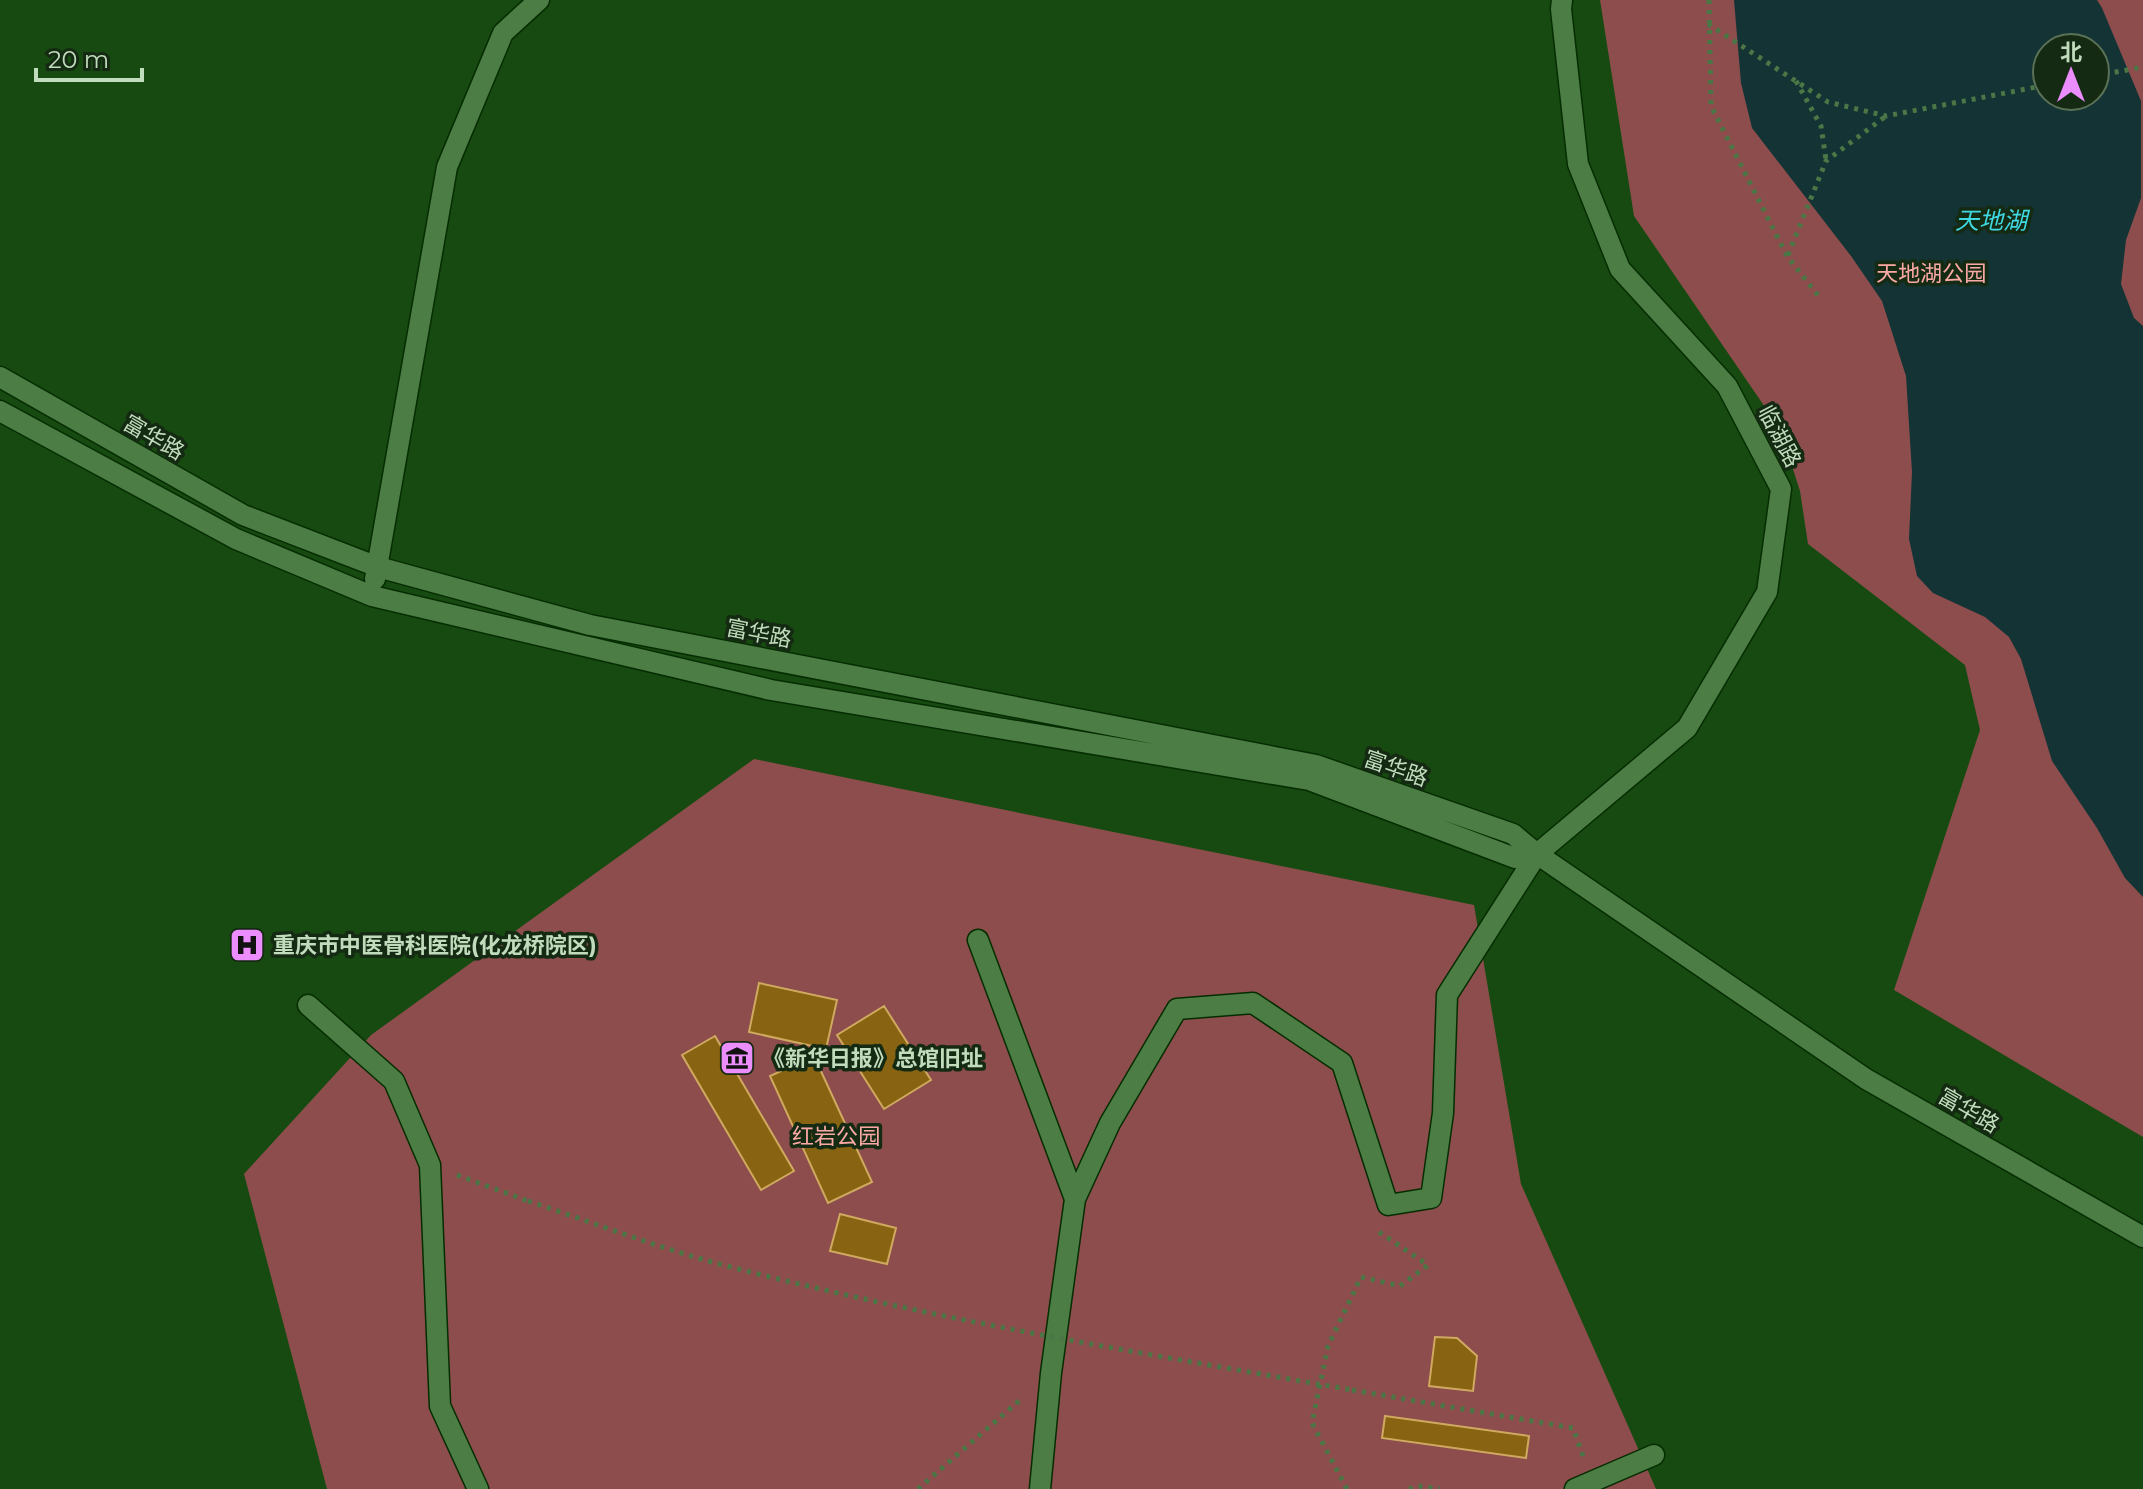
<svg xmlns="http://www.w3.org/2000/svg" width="2143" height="1489" viewBox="0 0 2143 1489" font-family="Montserrat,'Noto Sans SC',sans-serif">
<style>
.green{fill:#8c4d4c;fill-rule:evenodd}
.water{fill:#133335;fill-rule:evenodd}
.building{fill:#886311;stroke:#d0a960;stroke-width:2}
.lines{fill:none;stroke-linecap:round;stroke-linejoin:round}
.minor-casing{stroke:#062d02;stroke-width:23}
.path{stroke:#4b7645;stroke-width:5;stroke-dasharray:4 6;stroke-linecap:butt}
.minor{stroke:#4b7d44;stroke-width:20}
.path-bridge{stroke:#4b7645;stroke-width:5;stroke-dasharray:4 6;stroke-linecap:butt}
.labels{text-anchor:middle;stroke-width:7;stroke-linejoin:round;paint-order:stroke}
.park-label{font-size:22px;fill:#fca9a6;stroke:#152a12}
.street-label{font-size:22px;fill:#c1dcbd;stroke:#152a12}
.poi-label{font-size:22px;font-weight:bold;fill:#c1dcbd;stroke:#152a12;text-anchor:start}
.water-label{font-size:24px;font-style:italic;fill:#3fd8e2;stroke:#152a12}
</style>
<rect width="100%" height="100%" fill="#174a10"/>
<path class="green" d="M1600 0H2143V1137L1894 990 1980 730 1965 665 1808 544 1800 491 1780 429 1634 216ZM2047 48H2095V96H2047Z
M754 759 1474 905 1521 1184 1656 1489H327L244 1174 371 1035Z"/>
<path class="water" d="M1734 0H2097L2102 8 2141 101V198L2126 240 2121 284 2134 318 2143 326V897L2125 878 2097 828 2052 761 2021 659 2009 637 1985 617 1933 593 1917 576 1909 539 1912 472 1906 376 1882 301 1851 256 1752 128 1741 83ZM2047 48H2095V96H2047Z"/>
<path class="building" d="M759 983 837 1000 826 1049 749 1032Z
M884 1006 931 1080 884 1109 837 1035Z
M715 1036 794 1171 761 1190 682 1055Z
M814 1056 872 1182 828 1203 770 1076Z
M840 1214 896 1228 887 1264 830 1251Z
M1435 1337 1457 1338 1477 1356 1473 1391 1429 1386Z
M1385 1416 1529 1436 1526 1458 1382 1438Z"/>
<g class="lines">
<g class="minor-casing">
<path id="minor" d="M0 377 243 515 378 567 590 625 1316 765 1513 834 1537 854 1866 1079 2143 1237
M0 411 236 539 372 596 771 690 1309 780 1515 858 1537 854
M375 579 447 167 503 33 539 0
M978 940 1075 1199
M308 1005 394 1081 430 1165 440 1406 478 1489
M1040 1489 1051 1373 1075 1199 1110 1123 1177 1009 1253 1003 1342 1063 1388 1205 1431 1198 1443 1113 1447 995 1537 854 1687 728 1767 592 1781 489 1727 386 1620 269 1578 164 1561 9 1562 0
M1575 1489 1654 1455"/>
</g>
<path class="path" d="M1709 0 1711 106 1787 256 1820 298
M1708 24 1828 102 1886 116 2047 85
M2095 76 2143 67
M1796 81 1821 126 1826 160
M1788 255 1826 161 1886 116
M457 1175 528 1201
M1352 1390 1573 1428 1583 1456
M918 1489 1020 1400
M1347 1489 1312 1423 1328 1346 1361 1277 1400 1286 1428 1265 1379 1232
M1409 1489 1418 1486 1440 1489"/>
<use href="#minor" class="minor"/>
<path class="path-bridge" d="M528 1201C589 1221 650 1245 712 1262 922 1318 1137 1352 1352 1390"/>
</g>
<defs>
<g id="hospital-square" transform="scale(1.8)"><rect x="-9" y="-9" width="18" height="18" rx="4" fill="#eb8dfc" stroke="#152a12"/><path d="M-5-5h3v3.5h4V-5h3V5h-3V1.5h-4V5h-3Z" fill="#111"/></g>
<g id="museum-square" transform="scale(1.8)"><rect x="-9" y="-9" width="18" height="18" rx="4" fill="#eb8dfc" stroke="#152a12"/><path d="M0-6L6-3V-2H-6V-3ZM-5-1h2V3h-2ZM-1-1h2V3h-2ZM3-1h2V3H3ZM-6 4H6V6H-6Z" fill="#111"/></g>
</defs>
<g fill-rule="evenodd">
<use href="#hospital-square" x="247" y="945"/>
<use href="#museum-square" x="737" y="1058"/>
</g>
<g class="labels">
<g class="park-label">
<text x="1931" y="281">天地湖公园</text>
<text x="836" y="1144">红岩公园</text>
</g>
<g class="street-label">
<text transform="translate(1780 436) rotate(62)" y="8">临湖路</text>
<text transform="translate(154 437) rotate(30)" y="8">富华路</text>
<text transform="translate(759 633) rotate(11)" y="8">富华路</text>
<text transform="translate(1396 768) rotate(19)" y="8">富华路</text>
<text transform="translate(1969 1110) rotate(30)" y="8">富华路</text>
</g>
<g class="poi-label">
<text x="273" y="953">重庆市中医骨科医院(化龙桥院区)</text>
<text x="763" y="1066">《新华日报》总馆旧址</text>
</g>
<g class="water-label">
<text x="1991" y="229">天地湖</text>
</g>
</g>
<g transform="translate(2071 72)"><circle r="38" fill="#152a12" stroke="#5a7156" stroke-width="2"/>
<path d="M0-6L14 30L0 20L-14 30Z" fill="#eb8dfc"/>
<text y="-12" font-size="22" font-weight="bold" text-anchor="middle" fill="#c1dcbd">北</text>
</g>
<path d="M36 68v12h106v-12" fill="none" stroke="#c1dcbd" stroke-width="4"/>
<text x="48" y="68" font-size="24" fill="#c1dcbd" stroke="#152a12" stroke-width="6" paint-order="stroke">20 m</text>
</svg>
